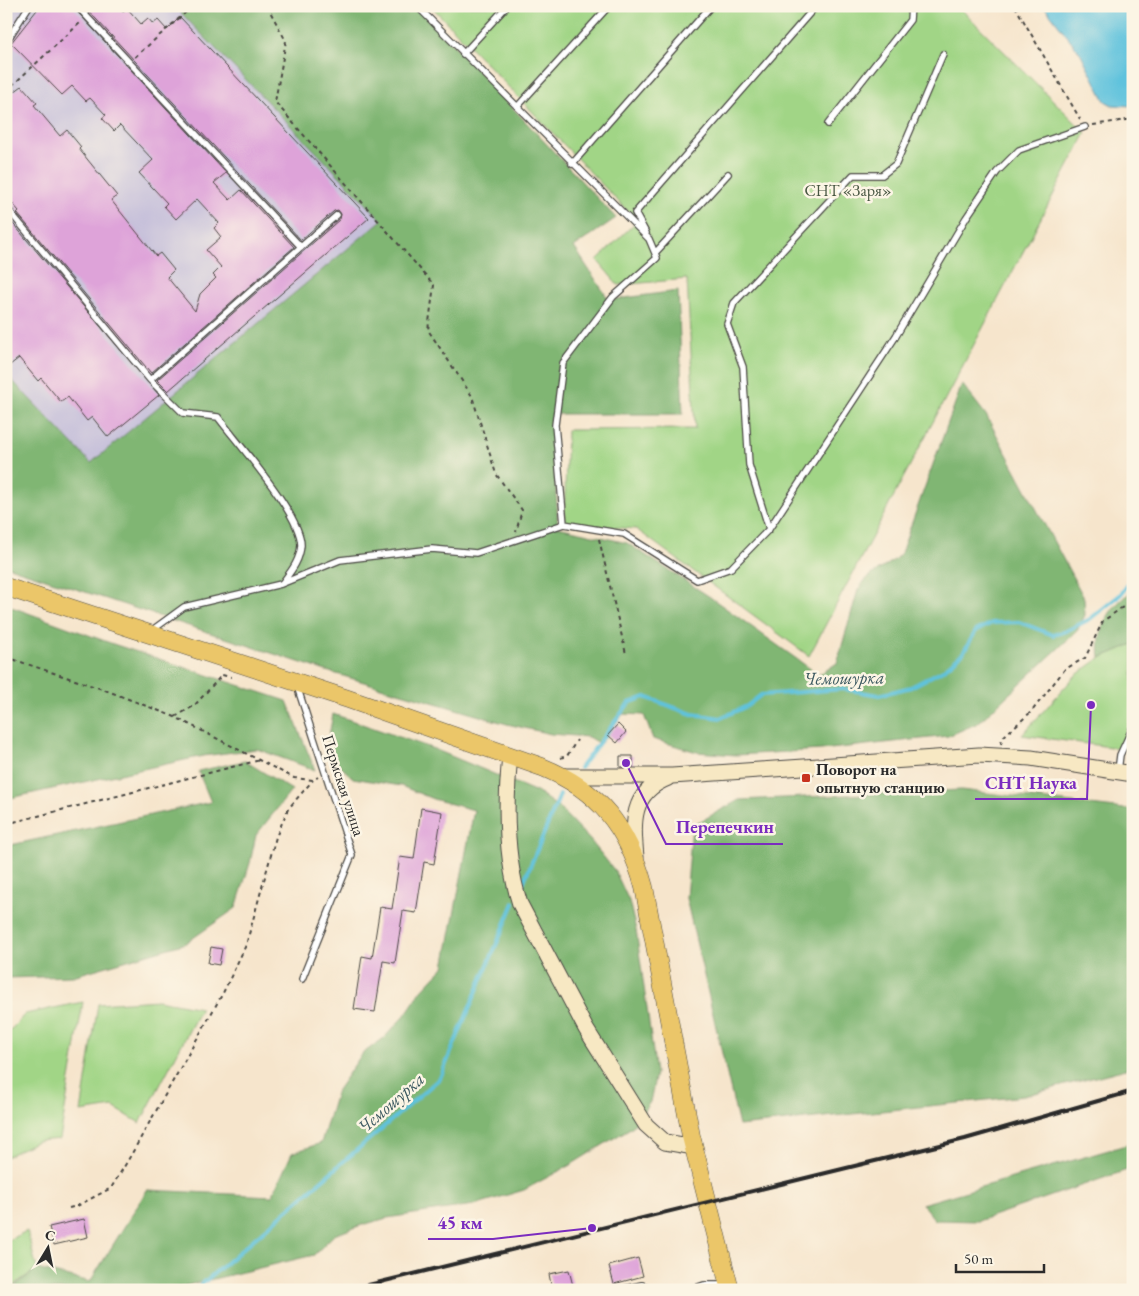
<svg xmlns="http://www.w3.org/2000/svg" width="1139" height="1296" viewBox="0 0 1139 1296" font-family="'EB Garamond',serif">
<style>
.industrial{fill:#c6c0da}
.green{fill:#a1d586;stroke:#668058}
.forest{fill:#80b673;stroke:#56704f}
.water{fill:#5fc2dd;stroke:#457684}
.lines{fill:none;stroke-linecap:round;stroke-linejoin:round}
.stream{stroke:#5fc2dd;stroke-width:4}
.building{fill:#dea3d9}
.lane-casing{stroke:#494743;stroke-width:8}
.secondary-casing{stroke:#494743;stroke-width:17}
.primary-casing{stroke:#494743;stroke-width:19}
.path{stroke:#494743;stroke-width:2;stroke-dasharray:4 4;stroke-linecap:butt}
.lane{stroke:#fff;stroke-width:5.5}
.secondary{stroke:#f7e8c3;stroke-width:15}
.primary{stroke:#ebc669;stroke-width:18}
.rail{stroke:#2b2b2b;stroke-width:4}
.poi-dot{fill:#c8321e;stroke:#fcf5e5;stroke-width:2}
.labels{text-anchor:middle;stroke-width:5;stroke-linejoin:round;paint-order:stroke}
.park-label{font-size:16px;fill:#485642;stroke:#fcf5e5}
.poi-label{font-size:16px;font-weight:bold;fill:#2b2b2b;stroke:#fcf5e5;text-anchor:start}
.street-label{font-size:16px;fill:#2b2b2b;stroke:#fcf5e5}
.water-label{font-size:18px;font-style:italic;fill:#3b5860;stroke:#fcf5e5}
.leader{fill:none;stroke:#7b2cbf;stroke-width:2}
.callout-dot{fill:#7b2cbf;stroke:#fcf5e5;stroke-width:2}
.callout-label{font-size:18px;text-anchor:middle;font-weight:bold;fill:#7b2cbf;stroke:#fcf5e5;stroke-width:5;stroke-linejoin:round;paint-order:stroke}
</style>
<rect width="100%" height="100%" fill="#fcf5e5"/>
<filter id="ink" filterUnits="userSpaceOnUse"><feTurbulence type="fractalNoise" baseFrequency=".02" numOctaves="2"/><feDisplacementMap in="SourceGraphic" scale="10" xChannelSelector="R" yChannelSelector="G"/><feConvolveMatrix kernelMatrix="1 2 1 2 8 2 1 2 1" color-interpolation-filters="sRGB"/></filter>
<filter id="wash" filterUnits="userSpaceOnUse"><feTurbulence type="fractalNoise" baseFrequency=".0096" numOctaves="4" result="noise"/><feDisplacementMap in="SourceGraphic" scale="20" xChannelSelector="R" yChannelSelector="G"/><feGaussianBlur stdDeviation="1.12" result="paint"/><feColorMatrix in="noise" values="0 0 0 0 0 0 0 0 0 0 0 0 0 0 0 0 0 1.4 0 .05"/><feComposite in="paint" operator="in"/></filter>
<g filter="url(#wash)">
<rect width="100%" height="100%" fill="#f6e5cc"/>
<path class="industrial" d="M6 6H187L181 13 382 220 91 464 6 374Z"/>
<path class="green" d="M431 6H958L1086 133 809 656 636 529 564 524 567 430 695 429 687 279 618 285 597 260 637 221Z
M1133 644V750L1022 735 1075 676 1100 658Z
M158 1000 201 1008 140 1123 113 1107 81 1112 98 1004Z
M83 1002 60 1139 37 1141 6 1157V1035L25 1014Z
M27 1231 37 1269 6 1290V1241Z"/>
<path class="forest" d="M187 6H417L616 218 574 247 609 300 678 291 683 414H552L558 527 627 543 710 597 819 675 837 663 858 590C868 571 888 569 901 553L962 384 986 415 1084 598 1085 615 1077 631 978 723 948 736 821 750 736 755 697 752 653 739 644 715 623 714 600 744 588 737 551 734 507 724 323 670 6 566V374L91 463 382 220 181 13Z
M1133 591V644L1100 658C1096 630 1109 606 1133 591Z
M6 605 116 645 287 701 315 770 257 749 203 756 6 799Z
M333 714 434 749 537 792 558 807 590 840 615 871 629 901 636 930 656 1073 650 1102 632 1127 572 1164 524 1190 474 1205 387 1218 362 1225 334 1235 314 1255 167 1290H9L37 1269 90 1282 147 1190 272 1196 292 1153 321 1143 337 1090 362 1054 384 1038 405 1015 422 990 444 967 474 810 433 799 401 786 353 778 337 763 328 741Z
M245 761 292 790 256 835 250 863 236 908 186 943 73 976 6 978V846L211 802 198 771Z
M961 790 1133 810V1067L1024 1096 739 1126 686 898 692 826 739 800Z
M1133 1143V1168L978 1221 935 1220 922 1204Z"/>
<path class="water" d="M1044 6H1133V106L1112 105 1105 101 1081 54Z"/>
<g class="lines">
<path class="stream" d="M1133 392 1130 416 1133 436
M580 768 629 703 645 697 692 714 721 718 747 706 761 695 843 689 879 695 911 687 943 670 963 653 976 631 992 623 1019 622 1053 635 1066 631 1090 619 1120 595 1133 578
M521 888 560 795
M195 1290 440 1078 514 903"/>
</g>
<g id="blocks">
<path class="building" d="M40 6H72L226 173 214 183 230 200 241 190 294 247 151 373 17 213 19 211 6 196V82L14 92 22 86 37 103 34 105 60 136 67 130 81 147 79 149 117 196 111 200 156 256 160 253 174 270 167 277 195 311 200 294 216 278 213 275 221 267 206 250 221 237 214 228 219 223 197 199 176 219 164 206 167 203 139 173 153 160 120 125 114 131 102 118 106 115 90 98 86 101 72 86 62 95 11 43Z
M84 6H118L123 11 127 8 141 24 148 18 153 24 158 20 167 30 180 17 369 218 168 391 157 380 340 219 341 214 338 210 334 211 301 240Z
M9 219 159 395 108 437 92 417 87 421 68 397 61 402 41 378 38 381 19 358 10 365 6 360V221Z
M618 724 626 732 617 743 608 735Z
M620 756H633V767H620Z
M421 808 442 812 434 864 424 862 416 913 403 911 395 963 383 961 375 1012 354 1009 362 956 372 958 380 907 392 909 400 857 414 859Z
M211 947 222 949 219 965 208 963Z
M84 1219 88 1237 54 1245 49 1227Z
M638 1258 643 1276 614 1284 609 1266Z
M569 1270 574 1290H552L549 1274Z"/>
</g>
</g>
<g filter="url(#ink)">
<use href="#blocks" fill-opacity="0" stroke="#494743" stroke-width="1"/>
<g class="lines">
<g class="lane-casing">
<path id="lane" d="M77 6 301 247
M417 6 649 239 657 258 613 297 563 363 555 425 564 524
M6 42 29 6
M463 54 507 6
M518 106 609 6
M828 124 910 20 911 6
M572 164 711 6
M6 207 150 380 337 215
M646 233 635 213 816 6
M655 253 728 174
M150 380 183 413 218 417C238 444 301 514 301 545 300 560 292 570 283 582
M769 529 749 465 743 367 727 324 734 303 853 175H882L896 164 943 54
M151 631 184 607 281 584 340 560 432 549 476 553 564 524 624 534 697 580 731 568 769 529 896 336 966 218 997 172 1019 150 1085 127
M297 686 352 855 302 979
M1118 771 1120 755 1133 727
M619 1290 642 1285 654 1290
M690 1290 704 1285H726"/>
</g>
<g class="secondary-casing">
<path id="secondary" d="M510 756C505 805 505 857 520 904L586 1029 646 1125 665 1142 694 1147
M564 776H672L979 755 1031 758 1133 774
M636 857C633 823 630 793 668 778"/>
</g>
<g class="primary-casing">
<path id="primary" d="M6 587 348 699 542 767C599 790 628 828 644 887L691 1136 730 1290"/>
</g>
<path class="path" d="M267 6 286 41 275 102 434 285 428 330 472 396 496 474 522 510 516 532
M1015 6 1080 119
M135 57 193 6
M6 91 80 23
M1093 125 1133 119
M599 539 626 654
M6 657 105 690 175 717 294 778 313 780 318 777
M175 717 194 706 222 675 231 677
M1001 744 1002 738 1032 711 1065 669 1085 658 1103 621 1133 600
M560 758 567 756 577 740
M6 824 260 760
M69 1208 77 1206 111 1188 127 1162 223 993 246 945 276 837 288 809 313 780"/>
<use href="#lane" class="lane"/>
<use href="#secondary" class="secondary"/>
<use href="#primary" class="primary"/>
<path class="rail" d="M348 1290 965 1139 1133 1091"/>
</g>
</g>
<rect class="poi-dot" x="801" y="773" width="10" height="10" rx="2.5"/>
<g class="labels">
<g class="park-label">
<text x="848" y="196">СНТ «Заря»</text>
</g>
<g class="poi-label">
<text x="816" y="775">Поворот на<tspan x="816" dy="18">опытную станцию</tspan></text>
</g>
<g class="street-label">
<text transform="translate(344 785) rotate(72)" y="6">Пермская улица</text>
</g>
<g class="water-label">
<text transform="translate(844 678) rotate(-1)" y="6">Чемошурка</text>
<text transform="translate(391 1103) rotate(-41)" y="6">Чемошурка</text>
</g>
</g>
<path class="leader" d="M1091 705L1087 799H975M626 763L666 844H783M592 1228L493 1239H428"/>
<g class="callout-dot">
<circle cx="1091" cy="705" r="5"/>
<circle cx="626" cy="763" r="5"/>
<circle cx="592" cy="1228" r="5"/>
</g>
<g class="callout-label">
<text x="1031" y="789">СНТ Наука</text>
<text x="725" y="833">Перепечкин</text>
<text x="460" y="1229">45 км</text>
</g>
<rect width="1139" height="1296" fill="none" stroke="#fcf5e5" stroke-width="25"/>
<g transform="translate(48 1248) rotate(10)" stroke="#fcf5e5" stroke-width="4" paint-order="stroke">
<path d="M0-4L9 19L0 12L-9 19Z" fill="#2b2b2b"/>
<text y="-8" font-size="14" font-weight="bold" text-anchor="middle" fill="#2b2b2b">С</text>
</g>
<path d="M956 1264v8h88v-8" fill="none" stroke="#2b2b2b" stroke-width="2.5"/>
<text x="964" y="1264" font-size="15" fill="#2b2b2b" stroke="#fcf5e5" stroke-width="4" paint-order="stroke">50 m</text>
</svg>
